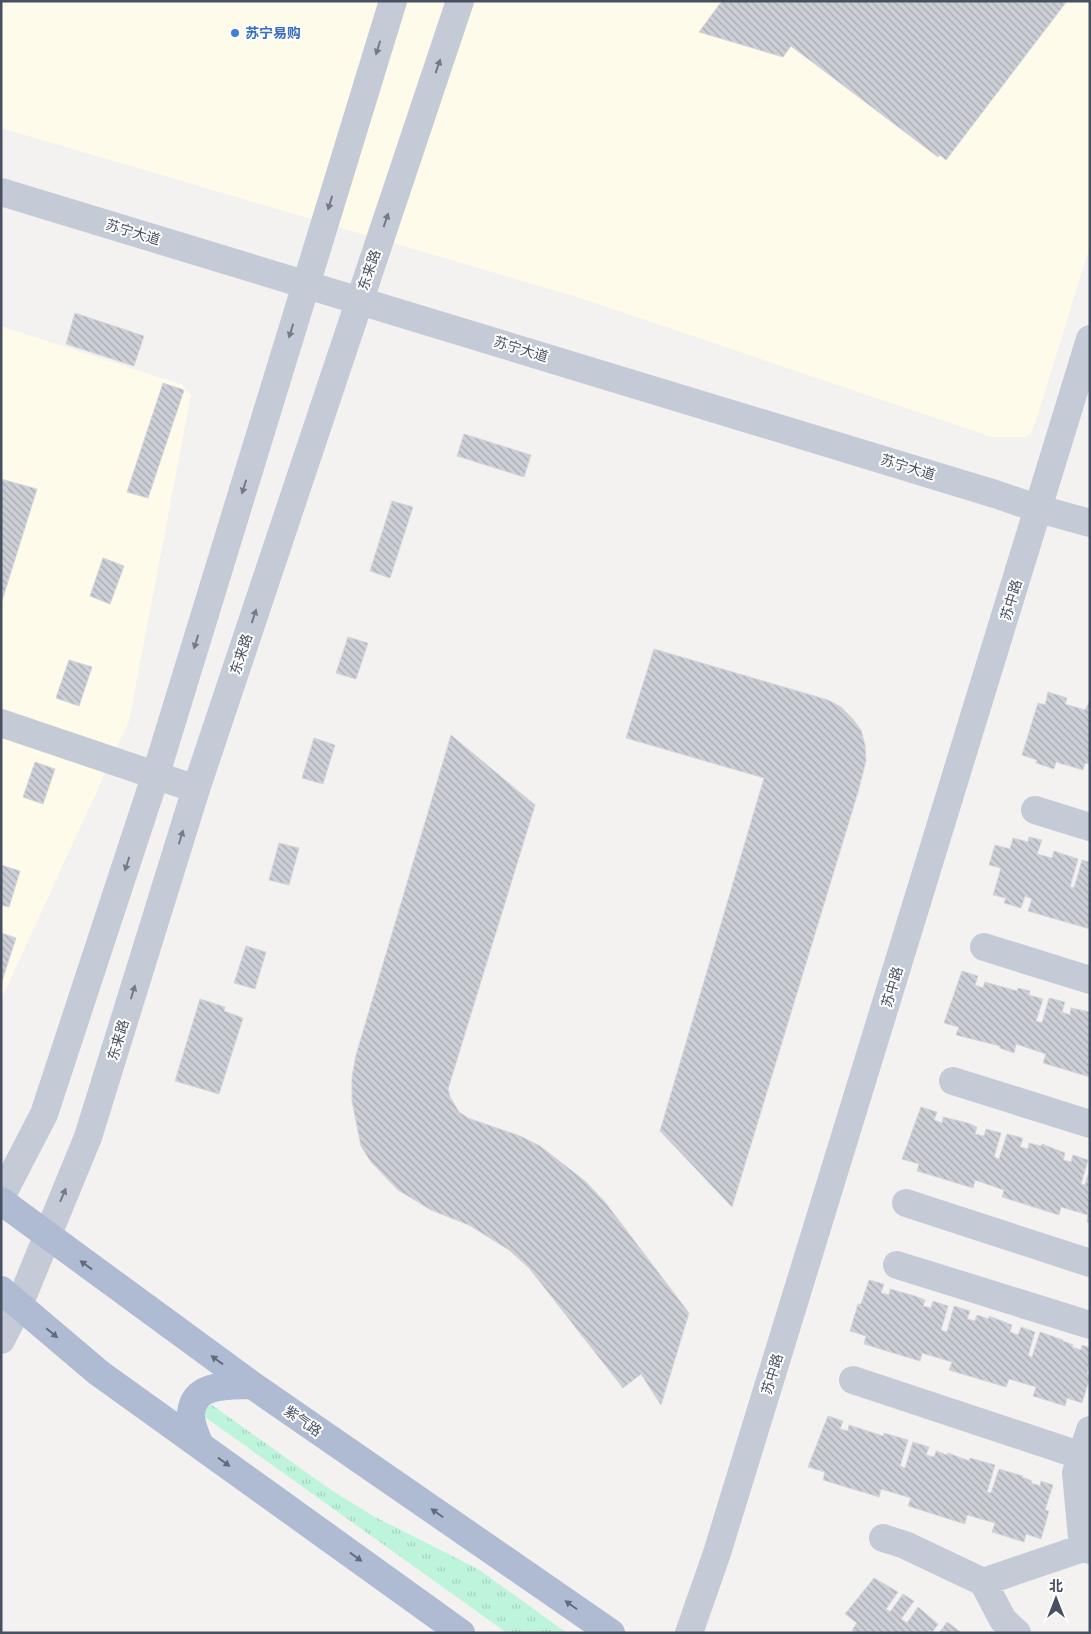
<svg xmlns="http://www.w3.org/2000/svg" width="1091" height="1634" viewBox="0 0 1091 1634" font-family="'Archivo Narrow','Noto Sans SC',sans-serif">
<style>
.commercial{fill:#fefbeb}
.grass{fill:url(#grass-tufts)}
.building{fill:url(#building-back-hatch);stroke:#d5d6dd}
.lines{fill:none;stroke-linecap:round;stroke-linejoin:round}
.minor{stroke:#c4cbd7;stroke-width:28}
.major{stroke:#aebbd2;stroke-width:28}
.oneway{fill:#737b8a}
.oneway2{fill:#616b7d}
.shop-dot{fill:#3f7fe0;stroke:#fff;stroke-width:2}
.labels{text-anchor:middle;stroke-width:4;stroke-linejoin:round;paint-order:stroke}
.shop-label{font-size:14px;font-weight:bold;fill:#366cbe;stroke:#fff;text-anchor:start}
.street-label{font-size:14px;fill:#475061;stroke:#fff}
</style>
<defs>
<pattern id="grass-tufts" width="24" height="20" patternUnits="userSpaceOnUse" patternTransform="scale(1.25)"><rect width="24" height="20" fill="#bdf4db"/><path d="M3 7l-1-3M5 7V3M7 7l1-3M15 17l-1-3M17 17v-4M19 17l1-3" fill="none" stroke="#a4d3be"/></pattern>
<pattern id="building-back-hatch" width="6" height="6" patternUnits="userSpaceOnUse" patternTransform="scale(1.25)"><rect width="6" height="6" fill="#cdcfd7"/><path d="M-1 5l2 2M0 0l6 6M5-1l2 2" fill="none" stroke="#a8aab2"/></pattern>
</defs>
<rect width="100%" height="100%" fill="#f4f1f1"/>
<path class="commercial" d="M1 1H1090V246L1033 430 1026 437H992L577 297 1 128Z
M1 326 183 385 191 395 129 721 1 1000Z"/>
<path class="grass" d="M212 1405 331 1490 375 1517 478 1569 567 1633H507L205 1417V1407Z"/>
<path class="building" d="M722 1H1067L946 160 940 155 938 157 791 46 783 57 699 32Z
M75 313 144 336 134 366 66 344Z
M163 383 184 390 148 498 127 492Z
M464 434 531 455 524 477 457 456Z
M1 479 37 489 1 604Z
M392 501 413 507 390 578 370 571Z
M103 558 124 566 110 604 90 596Z
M348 637 368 643 356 679 336 673Z
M654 649 828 700 841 707 852 718 861 730 865 745 866 761 858 792 732 1207 660 1131 764 778 626 738Z
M69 660 92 667 79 706 56 698Z
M1048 692 1067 698 1065 704 1085 710 1090 701V764L1085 763 1083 770 1056 762 1054 769 1036 763 1037 760 1022 755 1038 703 1045 705Z
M451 735 535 805 448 1089 450 1097 459 1112 468 1118 520 1136 540 1146 585 1181 605 1202 689 1313 661 1405 641 1374 623 1388 529 1268 509 1250 469 1225 431 1210 398 1190 371 1162 361 1146 352 1101V1077L356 1055Z
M314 738 335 745 323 784 302 778Z
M35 762 55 769 43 804 23 797Z
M1029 837 1042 840 1037 854 1052 858 1054 851 1078 859 1070 887 1074 888 1082 860 1090 862V929L1028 911 1032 899 1025 896 1021 908 1004 903 1006 898 993 895 1001 868 989 865 995 845 1010 849 1013 838 1028 842Z
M279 843 299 848 289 885 269 880Z
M1 865 20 871 9 907 1 905Z
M1 933 16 938 1 984Z
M246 946 266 952 255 989 234 983Z
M962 971 978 976 975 985 983 988 985 982 1017 991 1018 988 1030 991 1029 995 1043 999 1036 1021 1042 1023 1049 998 1065 1002 1062 1012 1070 1015 1071 1008 1090 1012V1077L1043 1063 1046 1054 1016 1044 1014 1053 1000 1048V1046L956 1035 959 1027 944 1023Z
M200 999 225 1007 224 1011 243 1018 219 1094 175 1081Z
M921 1107 937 1112 934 1120 942 1123 943 1117 968 1123 977 1127 975 1134 984 1136 986 1129 1001 1133 994 1157 999 1159 1007 1134 1023 1138 1020 1147 1028 1149 1029 1143 1041 1146 1042 1144 1065 1153 1063 1160 1071 1162 1073 1155 1088 1160 1081 1184 1085 1185 1090 1169V1223L1087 1222 1088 1215 1061 1207 1059 1215 1002 1197 1004 1190 975 1180 973 1188 917 1171 919 1164 902 1159Z
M869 1280 884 1284 881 1293 889 1295 890 1289 915 1296 925 1300 923 1306 931 1308 933 1301 948 1306 941 1330 947 1332 954 1306 970 1311 967 1319 975 1321 977 1315 989 1319V1316L1012 1325 1010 1332 1018 1335 1021 1327 1035 1332 1028 1356 1032 1357 1040 1332 1063 1340V1341L1073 1345 1072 1347 1081 1350 1082 1345 1090 1348V1363L1087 1373 1090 1377 1082 1403 1067 1398 1065 1406 1033 1396 1036 1387 1009 1379 1006 1387 949 1370 952 1362 922 1353 920 1361 864 1344 866 1336 850 1331 858 1304H861Z
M828 1416 843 1421 840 1429 848 1431 849 1425 883 1436 884 1433 908 1440 900 1466 905 1468 913 1442 929 1447 926 1455 934 1457 936 1451 947 1455 948 1453 969 1461 970 1458 995 1465 987 1492 991 1493 999 1469 1023 1476 1022 1477 1032 1481 1031 1483 1040 1486 1041 1481 1053 1485 1045 1510 1049 1511 1041 1539 1026 1534 1024 1542 992 1532 995 1523 967 1515 965 1524 908 1506 911 1498 881 1489 879 1497 823 1480 825 1472 808 1467Z
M874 1578 898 1592 886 1609 890 1612 903 1594 914 1601 901 1619 907 1623 918 1607 938 1624 932 1633H856L852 1630 857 1623 845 1614Z
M947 1622 962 1633H939Z"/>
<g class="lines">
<path class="minor" d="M1 192 995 494 1039 509 1090 523
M1 723 196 789
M1035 810 1090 827
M984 947 1090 980
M953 1081 1090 1124
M1 1197 44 1114 155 777 393 1
M906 1203 1090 1263
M897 1265 1090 1325
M1 1340 19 1305 88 1137 196 789 460 1
M853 1380 1082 1456
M883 1538 905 1545 983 1582 1083 1548 1090 1550
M1083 1548 1076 1473 1090 1430
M983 1582 1003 1620 1017 1633
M689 1633 717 1553 1090 339"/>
<path class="major" d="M1 1201 252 1385 611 1633
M1 1290 99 1373 461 1633
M199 1444C196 1435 190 1422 191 1413 194 1382 230 1386 252 1385"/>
</g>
<defs><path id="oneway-solid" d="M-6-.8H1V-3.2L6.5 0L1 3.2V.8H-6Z" transform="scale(1.25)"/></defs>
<g class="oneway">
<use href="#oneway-solid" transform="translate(378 48) rotate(107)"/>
<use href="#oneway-solid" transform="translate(438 66) rotate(-71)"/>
<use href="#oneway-solid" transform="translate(330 203) rotate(107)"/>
<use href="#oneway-solid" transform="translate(386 220) rotate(-71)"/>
<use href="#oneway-solid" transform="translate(291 331) rotate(107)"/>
<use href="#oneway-solid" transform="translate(244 487) rotate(107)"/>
<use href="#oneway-solid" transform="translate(254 616) rotate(-72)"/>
<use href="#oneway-solid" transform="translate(196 642) rotate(107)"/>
<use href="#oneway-solid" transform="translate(181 837) rotate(-73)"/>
<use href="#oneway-solid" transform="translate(127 864) rotate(108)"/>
<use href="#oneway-solid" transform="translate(133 992) rotate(-73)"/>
<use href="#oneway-solid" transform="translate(63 1195) rotate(-67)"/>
</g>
<g class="oneway2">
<use href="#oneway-solid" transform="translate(86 1265) rotate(-144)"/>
<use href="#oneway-solid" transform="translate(52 1333) rotate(40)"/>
<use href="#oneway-solid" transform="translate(217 1360) rotate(-144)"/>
<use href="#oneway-solid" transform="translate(224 1462) rotate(36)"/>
<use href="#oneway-solid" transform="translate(437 1513) rotate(-145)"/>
<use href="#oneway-solid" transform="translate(356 1557) rotate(36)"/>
<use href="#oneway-solid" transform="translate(571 1605) rotate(-145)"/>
</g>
<circle class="shop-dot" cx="235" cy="33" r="5"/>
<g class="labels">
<g class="shop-label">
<text x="245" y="38">苏宁易购</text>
</g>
<g class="street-label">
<text transform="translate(133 232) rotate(17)" y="5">苏宁大道</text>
<text transform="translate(369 270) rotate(-71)" y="5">东来路</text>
<text transform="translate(521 349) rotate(17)" y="5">苏宁大道</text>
<text transform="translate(908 467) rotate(17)" y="5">苏宁大道</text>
<text transform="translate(1011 600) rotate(-73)" y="5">苏中路</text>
<text transform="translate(241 654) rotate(-72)" y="5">东来路</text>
<text transform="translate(892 987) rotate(-73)" y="5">苏中路</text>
<text transform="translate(118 1040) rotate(-73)" y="5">东来路</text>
<text transform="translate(772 1374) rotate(-73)" y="5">苏中路</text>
<text transform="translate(303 1421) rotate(35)" y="5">紫气路</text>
</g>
</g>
<rect width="1091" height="1634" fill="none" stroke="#475061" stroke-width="5"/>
<g transform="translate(1056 1599)" stroke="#ffffff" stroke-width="4" paint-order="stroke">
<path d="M0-4L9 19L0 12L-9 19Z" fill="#475061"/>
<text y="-8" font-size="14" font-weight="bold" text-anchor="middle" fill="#475061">北</text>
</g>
</svg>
